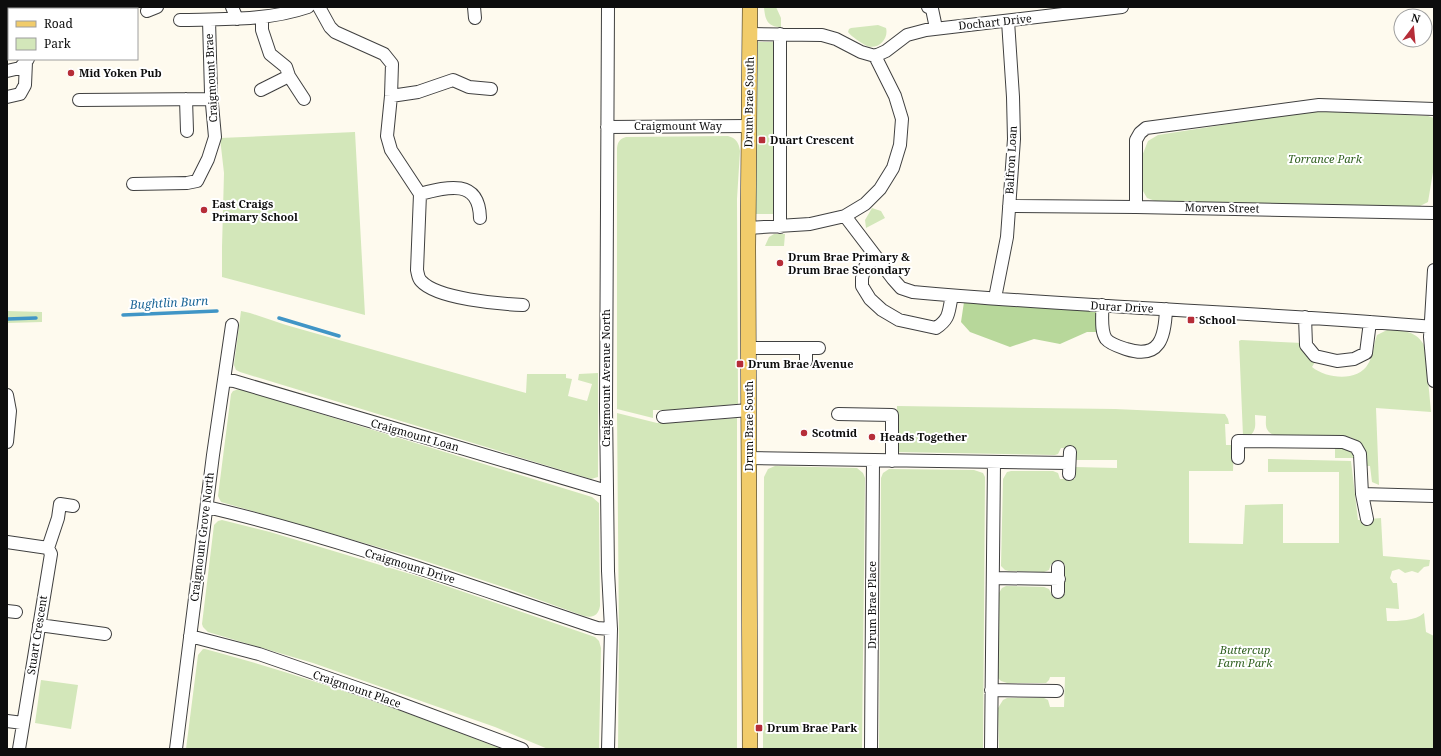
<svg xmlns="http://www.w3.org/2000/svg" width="1441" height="756" viewBox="0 0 1441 756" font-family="'Noto Serif',serif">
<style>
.green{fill:#d3e7ba}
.forest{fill:#b7d79a}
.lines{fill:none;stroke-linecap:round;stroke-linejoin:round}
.stream{stroke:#4095c6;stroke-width:3.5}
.minor-casing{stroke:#404040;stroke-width:14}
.major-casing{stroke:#1e1e1e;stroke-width:16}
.minor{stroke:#fff;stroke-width:12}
.major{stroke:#f1cc6b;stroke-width:15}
.poi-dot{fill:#b62d38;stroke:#fff;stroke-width:1.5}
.labels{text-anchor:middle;stroke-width:4;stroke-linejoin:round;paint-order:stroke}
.street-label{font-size:11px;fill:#0d0d0d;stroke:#fff}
.poi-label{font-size:11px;font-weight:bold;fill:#0d0d0d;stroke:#fff;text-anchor:start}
.park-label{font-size:11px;font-style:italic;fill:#316121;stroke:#fff}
.water-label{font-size:12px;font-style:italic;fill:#1d6798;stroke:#fff}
</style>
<rect width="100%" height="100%" fill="#fefaee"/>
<path class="green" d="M764 7H776L781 18V27C767 27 765 19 764 7Z
M878 25 886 28C889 39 878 50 867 46 861 43 852 37 848 32L849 29 851 28Z
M758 42H773L774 214H756Z
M1313 111 1428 116 1434 118V166L1428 202 1418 207 1158 202 1147 198 1143 191 1142 156 1148 141 1158 135Z
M355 132 365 315 222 277V247L224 173 220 138Z
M728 136C736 138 739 143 740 151L737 199 738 404 670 410H653V418L617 409V148C618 141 620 139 626 137Z
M872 208 881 211 885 218 866 228 865 220Z
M774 234H785L784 246H765L769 237Z
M7 311 42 312V322L7 323Z
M241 311 250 313 286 325 526 393 527 374H566V378L572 379 568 396 587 401 592 384 578 380 579 374 598 373V477L591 479 240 372 236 370 234 365Z
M1387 330C1403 331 1417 330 1425 347L1431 412 1376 408 1379 485 1372 482 1370 466H1366C1364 452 1365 443 1350 437L1274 435C1264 431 1266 424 1266 416L1255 415C1255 424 1257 429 1250 436H1243L1239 341 1241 340 1302 343 1315 362 1312 367C1327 379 1358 382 1368 364 1375 353 1373 345 1377 335Z
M239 389 592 497 599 503V509L600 606C598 616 593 618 584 616L509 589 413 557 221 502 218 496 231 394 233 391Z
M897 406 1115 409 1225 414 1228 419 1229 424H1225L1226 445H1234L1233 471H1189V543L1243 544 1245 505 1283 504V543H1339V472H1268V459L1351 461 1358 520 1381 518 1383 556 1430 560 1429 566 1424 567 1418 573 1412 571 1405 573 1399 569 1392 571 1390 578 1393 583H1397L1399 609 1386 608 1387 621C1399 621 1415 621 1424 613L1426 632 1434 636V749H999L998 708 1003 700 1007 698H1044L1048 700 1050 707H1064L1065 677H1050L1049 680 1046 683H1007L1001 681 998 678 999 593 1002 588 1006 586 1044 587 1049 589 1052 595 1065 594V564H1051L1049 570 1044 572 1009 571 1005 570 1001 566 1003 479 1007 472 1011 471H1053L1058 473 1060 479H1075V467L1117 468V460H1076V448H1061L1058 454 1055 455 895 452Z
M617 413 657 423H672L737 418V749H618L619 636Z
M1335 448C1345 448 1352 448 1355 458H1335Z
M775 466 857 468 863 473 865 478 862 749H763L764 477 768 469Z
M889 469 974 470 983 473 985 477 983 749H879L881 478 883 473Z
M222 520 270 532 417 576 595 637 599 641 601 648 599 749H548L495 727 313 663 208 632 203 627 202 624 214 525 218 521Z
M203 649H205C306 676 405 711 502 749H186L198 655Z
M41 680 78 685 71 729 35 723Z"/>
<path class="forest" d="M964 302 1097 311 1096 332H1087L1060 344 1034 339 1010 347 970 332 961 322Z"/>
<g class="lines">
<path class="stream" d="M123 315 217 311
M279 318 339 336
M7 319 36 318"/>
<g class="minor-casing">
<path id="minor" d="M232 7 237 19
M319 7 330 27 335 32 384 54 392 64 391 96 387 136 391 150 420 194 417 270C418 274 418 278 421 281 437 299 500 304 523 305
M474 7 475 18
M608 7 606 408 608 571 611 629 608 749
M928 7 932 9 936 28
M147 11 157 7
M262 18V30L270 54 286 67 289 76 304 99
M7 20 9 19
M180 20C223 19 267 21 308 7
M750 34 822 35 836 39 861 52 875 56 886 51 907 35 926 30 1122 7
M7 71 20 68 28 59
M261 90 289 76
M391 96 418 92 453 80 469 87 491 89
M7 97 20 94 25 85 26 62
M186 99 187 131
M79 100 211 99
M607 127 749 126
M133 184 187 183 197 181 208 159 215 137 211 93 209 20
M420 194C447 187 479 178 480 218
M1009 206 1136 207 1434 213
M1136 207V140L1140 133 1146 128 1319 105 1434 109
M845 216 893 279 901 288 913 292C1086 308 1261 312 1434 327
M780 227V34
M748 228 810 224 845 216 865 204 880 189 893 168 900 145 902 119 895 96 875 56
M876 257 865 267 862 278V286L870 299 882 310 899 320 936 328C951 318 948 311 952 296
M1434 270 1430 337 1434 381
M995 298 1007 237 1014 139 1013 97 1008 21
M1102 305C1103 316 1100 330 1106 339 1110 344 1120 347 1126 349 1160 360 1165 337 1166 309
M1305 317 1306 345 1315 356 1337 361 1354 359 1366 353 1370 322
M749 348H819
M806 348V361
M224 380 234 381 600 489H607
M7 395 10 411 7 442
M838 414 892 415V461
M663 417 749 410
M749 458 1069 463
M1238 458V441L1343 442 1356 447 1360 454 1362 494 1367 519
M1069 474 1070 452
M1362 494 1434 496
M207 507C339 538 468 585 597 628L611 629
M7 542 48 548
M993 578 1059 579
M1058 592V567
M7 611 16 612
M39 625 105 634
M190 636 259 654 383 697 522 749
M991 690 1057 691
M7 721 23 723
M19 749 51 554 48 548 58 518 60 504 73 506
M176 749 213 455 232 325
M871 749 873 460
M991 749 994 462"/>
</g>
<g class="major-casing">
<path id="major" d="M750 749 748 247 750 7"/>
</g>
<use href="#minor" class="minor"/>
<use href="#major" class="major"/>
</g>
<g class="poi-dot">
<circle cx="71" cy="73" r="4"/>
<rect x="758" y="136" width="8" height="8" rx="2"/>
<circle cx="204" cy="210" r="4"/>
<circle cx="780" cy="263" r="4"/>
<rect x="1187" y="316" width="8" height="8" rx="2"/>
<rect x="736" y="360" width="8" height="8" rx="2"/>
<circle cx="804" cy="433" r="4"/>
<circle cx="872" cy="437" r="4"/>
<rect x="755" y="724" width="8" height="8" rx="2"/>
</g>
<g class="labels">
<g class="street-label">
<text transform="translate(995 22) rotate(-6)" y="4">Dochart Drive</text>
<text transform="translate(211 78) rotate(-93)" y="4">Craigmount Brae</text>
<text transform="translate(749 102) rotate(-89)" y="4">Drum Brae South</text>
<text x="678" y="130">Craigmount Way</text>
<text transform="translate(1011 160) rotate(-87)" y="4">Balfron Loan</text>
<text transform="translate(1222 208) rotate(1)" y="4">Morven Street</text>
<text transform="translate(1122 307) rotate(3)" y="4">Durar Drive</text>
<text transform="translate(606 378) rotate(-90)" y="4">Craigmount Avenue North</text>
<text transform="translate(749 426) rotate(-90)" y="4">Drum Brae South</text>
<text transform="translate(415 435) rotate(16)" y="4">Craigmount Loan</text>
<text transform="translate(202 537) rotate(-83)" y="4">Craigmount Grove North</text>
<text transform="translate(410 566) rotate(17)" y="4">Craigmount Drive</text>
<text transform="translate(872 605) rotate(-90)" y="4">Drum Brae Place</text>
<text transform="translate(37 635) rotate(-81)" y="4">Stuart Crescent</text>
<text transform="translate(357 689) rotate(19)" y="4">Craigmount Place</text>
</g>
<g class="poi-label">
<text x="79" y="77">Mid Yoken Pub</text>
<text x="770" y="144">Duart Crescent</text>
<text x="212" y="208">East Craigs<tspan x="212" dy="13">Primary School</tspan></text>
<text x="788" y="261">Drum Brae Primary &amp;<tspan x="788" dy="13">Drum Brae Secondary</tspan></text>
<text x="1199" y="324">School</text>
<text x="748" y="368">Drum Brae Avenue</text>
<text x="812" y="437">Scotmid</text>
<text x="880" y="441">Heads Together</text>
<text x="767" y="732">Drum Brae Park</text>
</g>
<g class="park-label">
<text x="1325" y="163">Torrance Park</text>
<text x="1245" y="654">Buttercup<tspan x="1245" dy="13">Farm Park</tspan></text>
</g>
<g class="water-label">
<text transform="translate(169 303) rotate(-3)" y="4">Bughtlin Burn</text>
</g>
</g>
<rect width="1441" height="756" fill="none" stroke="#0d0d0d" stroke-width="16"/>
<rect x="8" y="8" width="130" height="52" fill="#ffffff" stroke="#9e9e9e"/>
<rect x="16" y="21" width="20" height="6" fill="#f1cc6b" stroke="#9e9e9e"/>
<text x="44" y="28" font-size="12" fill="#0d0d0d">Road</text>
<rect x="16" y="38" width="20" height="12" fill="#d3e7ba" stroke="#9e9e9e"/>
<text x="44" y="48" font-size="12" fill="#0d0d0d">Park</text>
<g transform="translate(1413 28) rotate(16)"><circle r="19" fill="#ffffff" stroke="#9e9e9e"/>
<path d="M0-3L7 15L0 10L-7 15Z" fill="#b62d38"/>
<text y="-6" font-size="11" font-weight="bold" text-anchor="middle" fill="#0d0d0d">N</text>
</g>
</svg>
